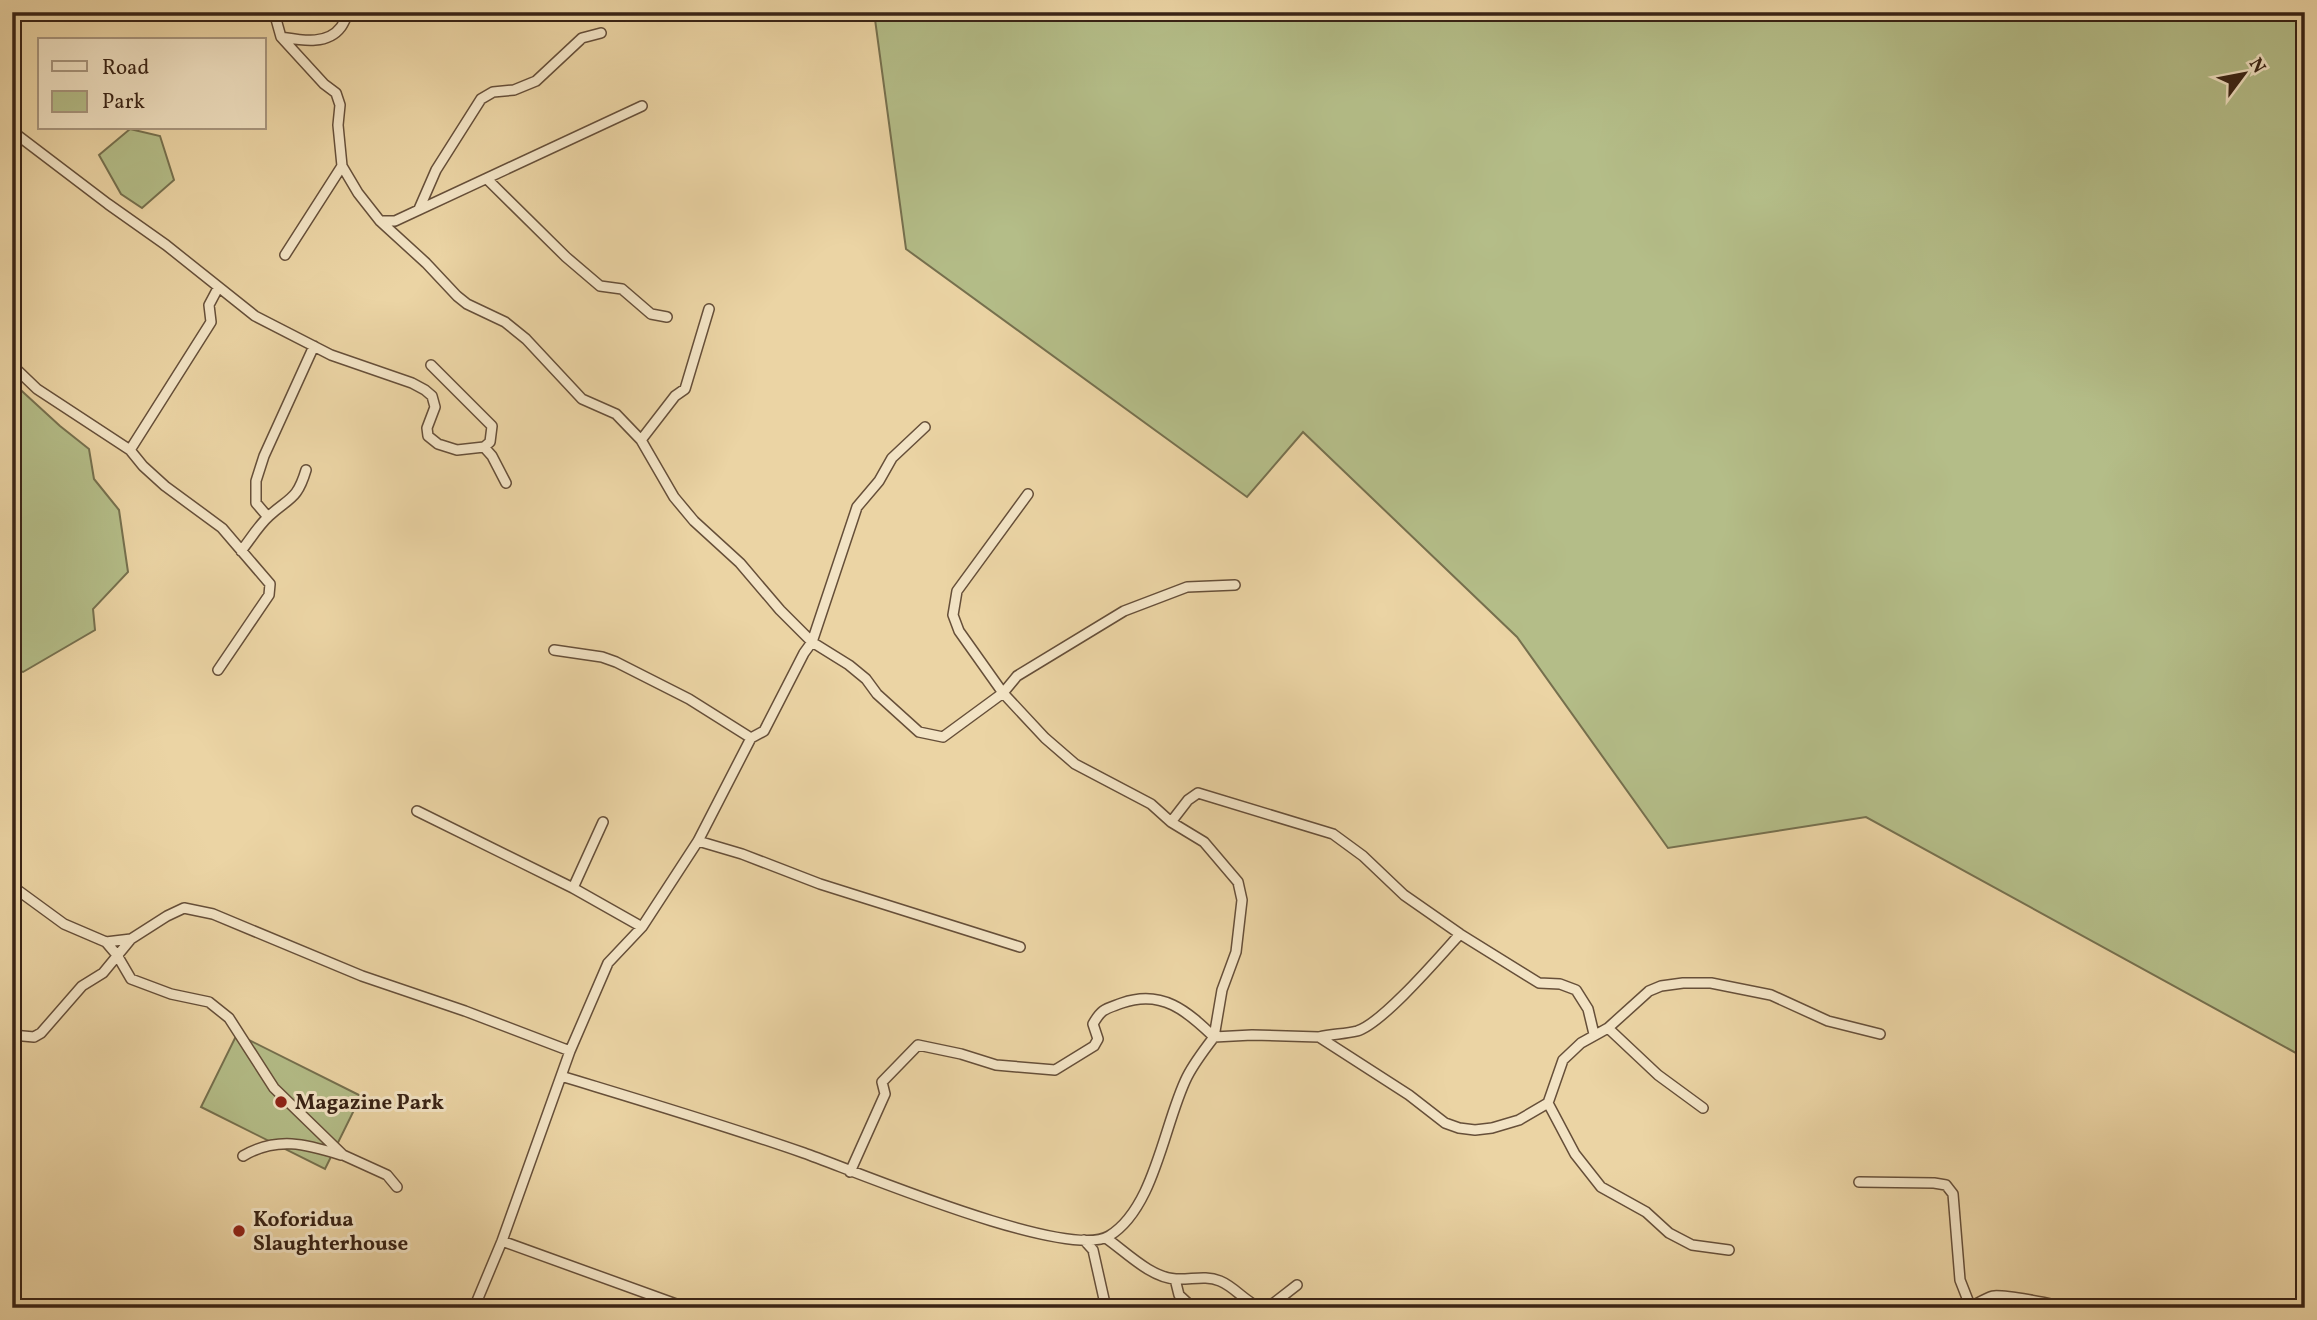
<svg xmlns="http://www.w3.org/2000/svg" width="2317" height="1320" viewBox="0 0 2317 1320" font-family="Vollkorn,serif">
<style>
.green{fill:#b4bd88;stroke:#76704e;stroke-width:2}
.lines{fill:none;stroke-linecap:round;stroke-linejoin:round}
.street-casing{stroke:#664f39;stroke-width:12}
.street{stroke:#f2e3c4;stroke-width:9}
.poi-dot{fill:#8f2418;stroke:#f2e3c4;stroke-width:2.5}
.labels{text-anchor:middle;stroke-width:6;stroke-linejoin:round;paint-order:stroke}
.poi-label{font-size:21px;font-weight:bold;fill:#392315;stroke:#f2e3c4;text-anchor:start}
</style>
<rect width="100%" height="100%" fill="#ebd4a4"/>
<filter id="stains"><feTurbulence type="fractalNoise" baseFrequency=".00286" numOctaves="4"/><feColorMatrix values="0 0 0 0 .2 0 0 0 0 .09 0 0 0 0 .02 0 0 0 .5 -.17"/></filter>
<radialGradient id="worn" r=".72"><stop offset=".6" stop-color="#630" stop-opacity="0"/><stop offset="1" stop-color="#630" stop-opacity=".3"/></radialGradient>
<path class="green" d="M874 12H2305V1063L2296 1053 1866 817 1668 848 1517 637 1303 432 1247 497 906 249Z
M130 129 160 136 174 180 142 208 121 194 99 155Z
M12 382 60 426 89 449 94 479 119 510 128 572 93 609 95 630 23 672 12 668Z
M237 1034 361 1096 325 1169 201 1107Z"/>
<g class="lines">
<g class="street-casing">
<path id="street" d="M274 12 281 37 324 84 336 93 340 105 338 125 342 166 358 193 380 221 426 263 457 296 467 304 505 322 526 339 582 399 616 414 641 440 674 497 694 521 740 563 780 610 812 642 849 665 866 679 877 694 919 732 943 737 1003 693 1017 676 1124 611 1187 587 1235 585
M281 37C300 40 327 46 341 27 344 23 346 17 349 12
M12 131 108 204 166 245 255 316 331 355 412 383 425 390 432 396 435 407 427 428 428 436 438 444 457 450 484 447 492 456 506 483
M487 179 566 257 600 286 622 289 651 314 667 317
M419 209 436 170 481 99 493 92 514 90 536 81 582 38 601 33
M380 221H395L642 106
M285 255 342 166
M12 365 37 389 130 450 143 466 165 486 222 528 270 584 269 595 218 670
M431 365 492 426 490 442 484 447
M641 440 675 396 685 389 709 309
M130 450 211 322 209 305 218 288
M1028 494 957 591 953 615 959 631 1003 693 1045 738 1075 764 1151 804 1171 822 1204 842 1238 882 1242 900 1236 952 1222 990 1214 1037
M268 517 256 503V481L264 456 314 346
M241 551C250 540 258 526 269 516 290 497 297 500 306 470
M554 650 602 657 616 662 689 699 751 738
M417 811 573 888 642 927
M1171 822 1188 800 1198 793 1333 834 1363 856 1404 895 1460 934 1539 983 1560 984 1576 990 1588 1009 1594 1034
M698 841 742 854 820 884 1020 947
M12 886 64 924 106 942 131 939 167 916 184 908 213 914 362 976 465 1011 570 1051
M573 888 603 822
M106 942 117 955 131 979 171 994 209 1002 229 1018 274 1088 343 1155 387 1175 397 1187
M1608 1028 1658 1075 1703 1108
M12 1035 34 1037 41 1033 82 986 103 973 131 939
M1319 1037C1332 1034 1345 1034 1357 1031 1382 1024 1441 955 1460 934
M561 1076C643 1101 724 1125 804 1153 855 1171 1067 1261 1109 1236 1155 1208 1164 1123 1187 1077 1194 1063 1204 1050 1214 1037L1252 1035 1319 1037 1409 1095 1445 1123 1459 1128 1475 1130 1492 1128 1519 1120 1548 1103 1563 1060 1581 1043 1608 1028 1649 991 1661 986 1683 983H1711L1771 995 1828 1021 1880 1034
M1548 1103 1575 1154 1601 1187 1646 1212 1669 1233 1692 1245 1729 1250
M243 1156C277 1136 306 1144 341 1155
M850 1172 885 1094 882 1082 918 1045 961 1054 996 1065 1055 1070 1094 1046 1098 1039 1093 1024C1102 1008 1106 1009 1122 1003 1162 989 1187 1011 1214 1037
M1859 1182 1934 1183 1946 1185 1953 1194 1960 1280 1971 1308
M1106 1238C1126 1252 1151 1278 1176 1279 1191 1280 1205 1275 1220 1281 1235 1287 1245 1302 1261 1308
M1084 1240 1093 1250 1106 1308
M502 1241 687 1308
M1175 1279 1179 1295 1193 1308
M1972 1306C1978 1303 1986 1298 1993 1296 2001 1294 2056 1304 2067 1308
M474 1308 502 1241 570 1051 608 963 642 927 698 841 751 738 764 731 804 653 812 642 857 507 879 481 892 458 925 427
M1264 1308 1270 1306 1297 1285"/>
</g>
<use href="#street" class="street"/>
</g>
<g class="poi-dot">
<circle cx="281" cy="1102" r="7"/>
<circle cx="239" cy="1231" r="7"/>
</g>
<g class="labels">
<g class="poi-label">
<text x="295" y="1109">Magazine Park</text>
<text x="253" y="1226">Koforidua<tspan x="253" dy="24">Slaughterhouse</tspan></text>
</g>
</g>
<rect width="2317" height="1320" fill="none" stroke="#ebd4a4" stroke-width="42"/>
<rect x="14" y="14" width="2289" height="1292" fill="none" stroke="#392315" stroke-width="3.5"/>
<rect x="21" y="21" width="2275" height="1278" fill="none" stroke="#392315" stroke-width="2"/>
<rect x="38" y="38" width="228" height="91" fill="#f2e3c4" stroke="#a8967e" stroke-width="2"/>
<rect x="52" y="61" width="35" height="10" fill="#f2e3c4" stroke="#a8967e" stroke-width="2"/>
<text x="102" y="74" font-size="21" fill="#392315">Road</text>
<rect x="52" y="91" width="35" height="21" fill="#b4bd88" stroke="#a8967e" stroke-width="2"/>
<text x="102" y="108" font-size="21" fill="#392315">Park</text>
<g transform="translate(2244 74) rotate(58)" stroke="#f2e3c4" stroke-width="5" paint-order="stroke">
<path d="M0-5L12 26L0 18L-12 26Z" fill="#392315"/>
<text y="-10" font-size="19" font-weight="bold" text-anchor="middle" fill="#392315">N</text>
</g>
<rect width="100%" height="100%" filter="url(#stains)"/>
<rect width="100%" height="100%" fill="url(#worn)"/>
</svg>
